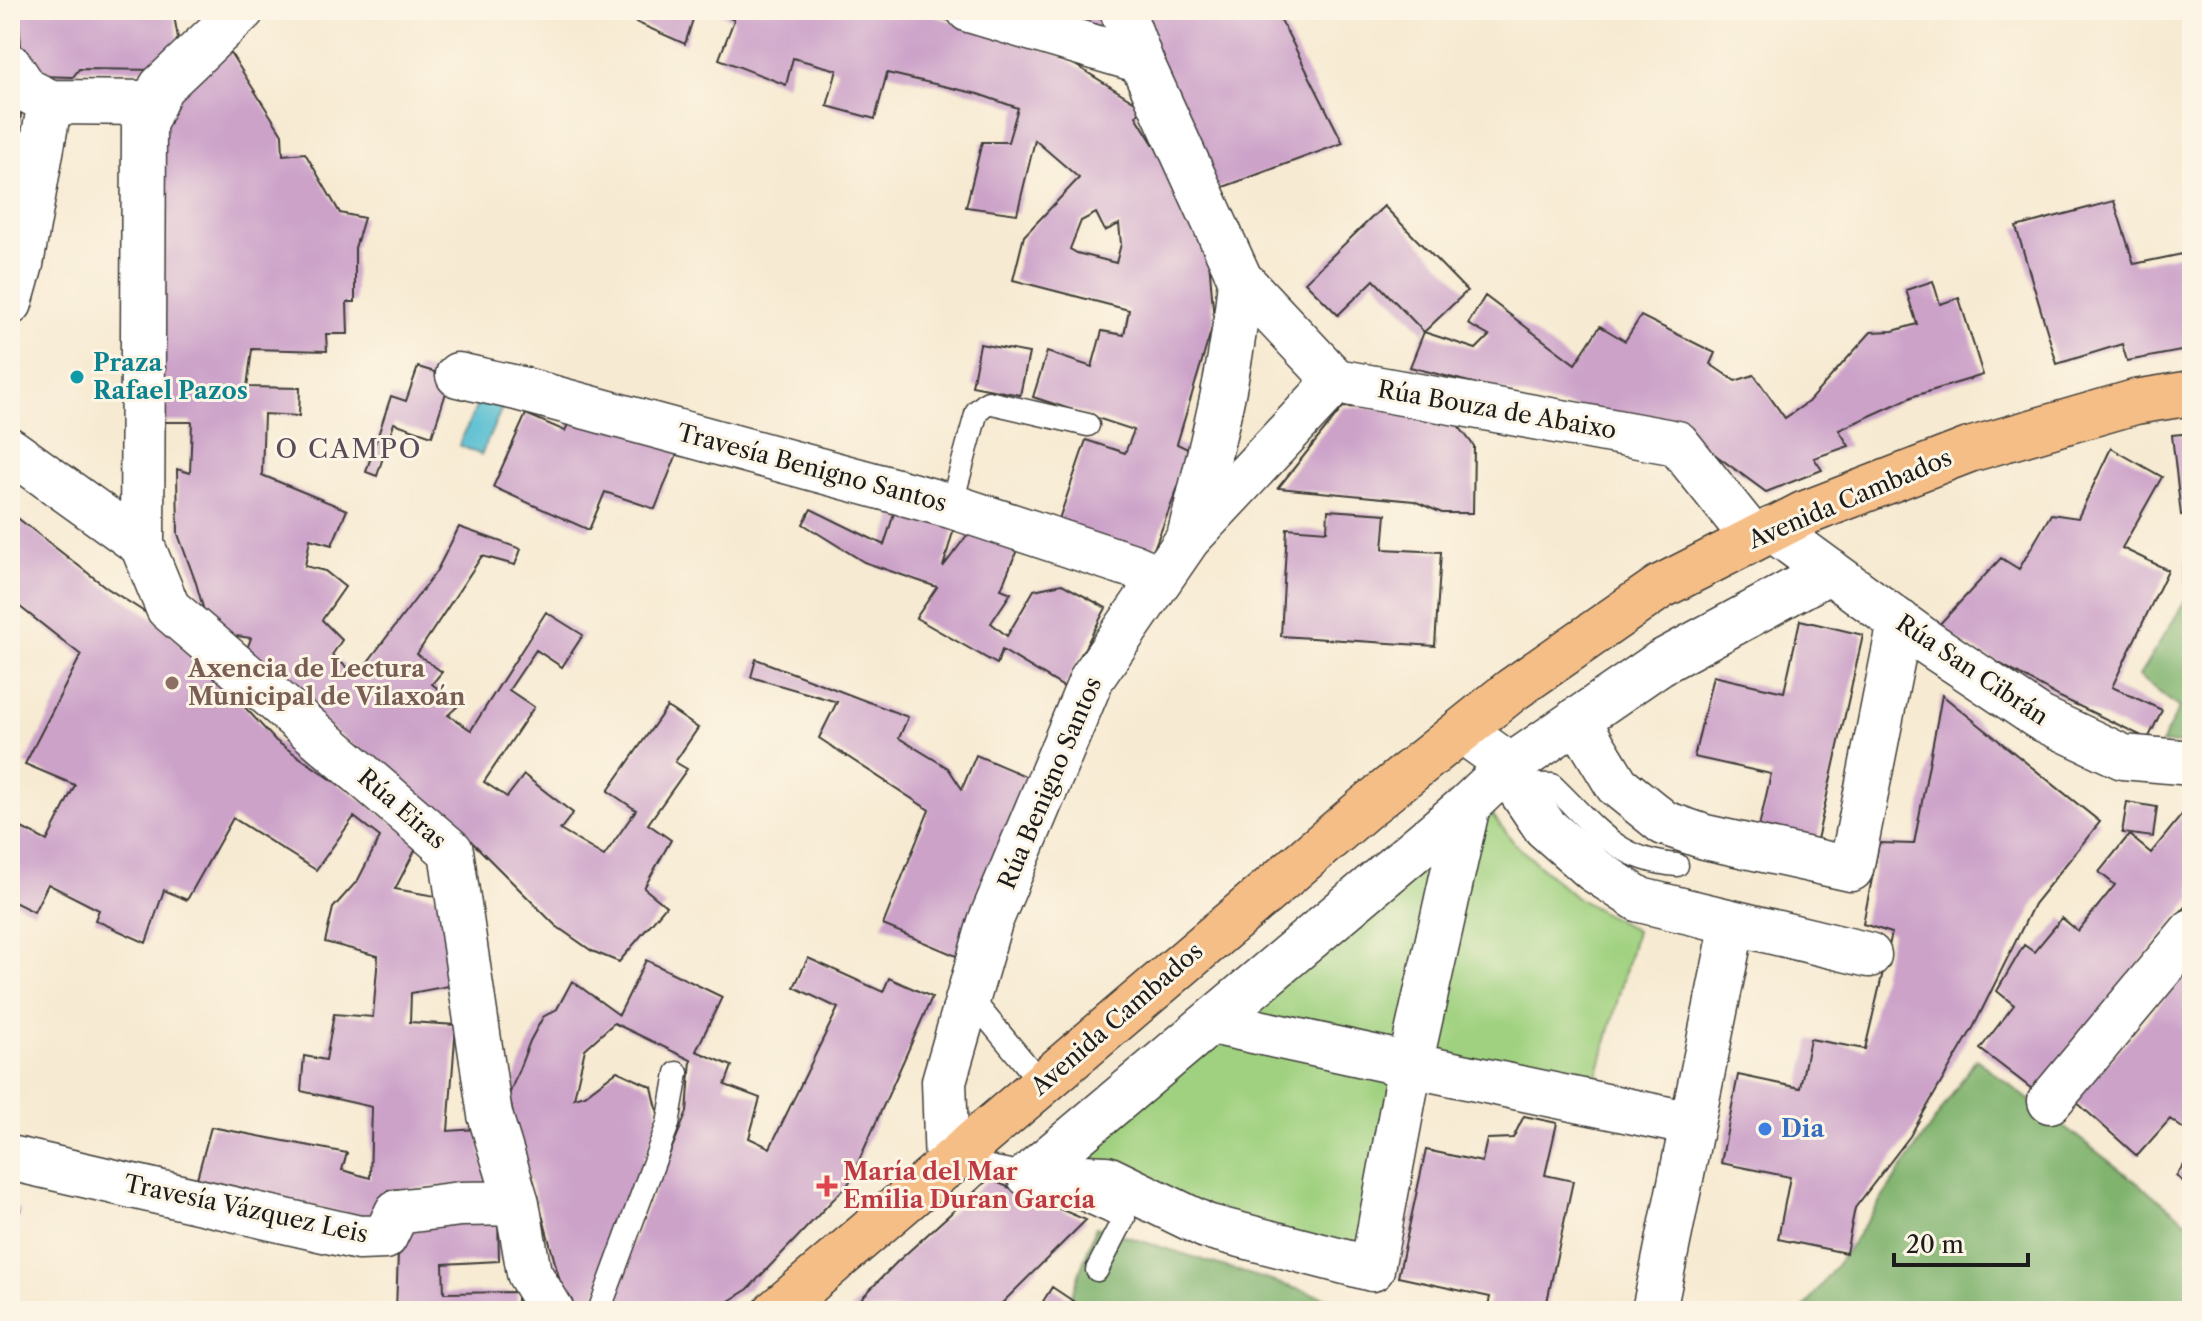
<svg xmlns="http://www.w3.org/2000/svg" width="2202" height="1321" viewBox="0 0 2202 1321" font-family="'Libre Caslon Text',serif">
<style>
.green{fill:#a0d180;stroke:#5e764e;stroke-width:2}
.forest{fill:#80b36e;stroke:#4e6845;stroke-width:2}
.water{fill:#56bed2;stroke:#396d77;stroke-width:2}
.building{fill:#cca2c9;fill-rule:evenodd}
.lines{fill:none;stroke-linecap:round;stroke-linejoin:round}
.lane-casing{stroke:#3d3b37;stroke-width:25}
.street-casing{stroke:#3d3b37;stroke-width:47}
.primary-casing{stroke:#3d3b37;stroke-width:47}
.lane{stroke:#fff;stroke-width:22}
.street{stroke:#fff;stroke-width:44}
.primary{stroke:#f6be87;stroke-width:44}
.culture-dot{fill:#0f9aa8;stroke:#fcf5e5;stroke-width:3}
.education-dot{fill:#8d6e63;stroke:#fcf5e5;stroke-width:3}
.shop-dot{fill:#3f7fe0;stroke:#fcf5e5;stroke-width:3}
.health-dot{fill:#e0444e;stroke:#fcf5e5;stroke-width:3}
.labels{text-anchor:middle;stroke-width:6;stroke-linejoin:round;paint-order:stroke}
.culture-label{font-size:24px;font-weight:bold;fill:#0d838f;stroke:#fcf5e5;text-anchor:start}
.street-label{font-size:24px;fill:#1c1c1c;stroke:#fcf5e5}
.education-label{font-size:24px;font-weight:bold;fill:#785e54;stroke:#fcf5e5;text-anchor:start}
.shop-label{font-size:24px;font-weight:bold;fill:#366cbe;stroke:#fcf5e5;text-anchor:start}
.health-label{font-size:24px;font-weight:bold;fill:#be3a42;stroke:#fcf5e5;text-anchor:start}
.neighbourhood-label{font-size:26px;letter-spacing:2px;fill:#5a4b59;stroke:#fcf5e5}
</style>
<rect width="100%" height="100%" fill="#fcf5e5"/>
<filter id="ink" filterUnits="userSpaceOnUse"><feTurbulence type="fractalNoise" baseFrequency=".0125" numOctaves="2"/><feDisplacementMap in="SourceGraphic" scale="16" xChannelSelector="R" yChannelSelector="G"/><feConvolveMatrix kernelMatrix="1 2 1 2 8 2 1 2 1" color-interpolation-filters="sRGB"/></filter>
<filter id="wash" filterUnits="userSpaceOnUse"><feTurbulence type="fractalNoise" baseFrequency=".006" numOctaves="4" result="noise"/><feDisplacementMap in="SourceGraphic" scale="32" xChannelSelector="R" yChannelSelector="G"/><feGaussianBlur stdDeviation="1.8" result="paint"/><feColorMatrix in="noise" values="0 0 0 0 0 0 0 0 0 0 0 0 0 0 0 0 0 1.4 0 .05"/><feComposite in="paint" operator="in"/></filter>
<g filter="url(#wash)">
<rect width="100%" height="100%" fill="#f7ead2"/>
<path class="green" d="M1478 796 1515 844 1575 897 1636 931 1590 1103 1410 1065 1372 1269 1029 1175Z"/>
<path class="forest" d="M2187 532H2192V743L2161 744 2179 708 2139 676 2187 598Z
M1976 1059 2192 1225V1311H1802L1846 1252Z
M1096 1227 1369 1311H1066Z"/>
<path class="water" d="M480 398 502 408 481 455 459 445Z"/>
<g id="blocks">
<path class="building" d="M18 10H173L178 38 162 70 79 69 73 77 38 76 23 71Z
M636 10H696L685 44 631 20Z
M713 10H915L1059 55 1143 107 1136 116 1163 160 1209 259 1214 321 1177 444 1192 451 1150 559 1057 525 1086 440 1125 453 1134 430 1033 397 1047 352 1092 367 1102 331 1124 335 1129 310 1013 280 1024 236 1079 178 1035 140 1017 214 966 207 982 142H1008L1018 108 978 94 887 73 875 119 827 106 837 70 793 58 786 85 719 59 734 20ZM1096 213 1105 231 1119 224 1121 244 1116 263 1077 253 1070 249 1081 221Z
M1020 10H1110L1112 41Z
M1138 10H1276L1343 143 1218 189Z
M228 49 282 134 283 155 305 153 340 213 364 218 355 248V302H347L348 334H326L327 351 252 349 247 387 300 388 299 416 264 414 262 475 347 510 332 545 310 539 305 566 325 571 345 587 322 620 342 640 332 655 357 676 436 572 459 527 521 549 515 565 482 556 417 654 442 672 432 684 459 705 448 715 471 730 546 612 583 635 562 667 536 650 509 690 534 707 484 782 507 797 524 775 573 813 560 830 604 856 636 810 608 791 667 707 698 728 675 762 687 769 648 824 671 840 644 888 666 906 619 962 592 951 556 926 475 845 425 801 243 660 251 638 210 632 196 583 178 534 177 469 190 473 192 422H163V253L158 131 174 94Z
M10 96 23 103 12 165H10Z
M2114 201 2134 264 2192 252V349L2127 361 2122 344 2057 364 2016 227Z
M1384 206 1467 291 1424 332 1374 280 1338 315 1305 282Z
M1933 281 1940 304 1959 298 1983 375 1914 396 1839 430 1849 446 1814 458 1822 470 1766 492 1676 426 1552 403 1410 367 1424 332 1476 349 1489 336 1468 324 1485 296 1575 364 1600 326 1625 341 1641 316 1715 353 1710 364 1735 381 1754 375 1785 418 1808 402 1871 332 1893 331 1917 324 1906 290Z
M980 344 1029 353 1020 395 972 386Z
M418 367 451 377 432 436 394 423 377 476 366 472 391 396 406 401Z
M1343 407 1446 410 1474 446 1473 513H1442L1414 501 1278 488Z
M574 411 680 446 655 509 605 492 589 530 493 487 526 414 565 431Z
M2192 433V513L2181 515 2172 435Z
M2111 448 2162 477 2122 548 2168 570 2112 687 2162 710 2148 739 2060 697 1936 628 2001 558 2019 569 2051 514 2078 518Z
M896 507 956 521 943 567 974 526 1017 550 1001 589 1011 593 991 623 1007 636 1034 590 1062 584 1106 608 1064 687 1002 650 997 664 916 618 937 587 864 562 803 524 811 509 884 545Z
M1328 510 1386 514 1383 549 1441 552 1435 646 1281 636 1287 528 1327 531Z
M10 512 107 588 157 620 217 677 276 741 420 841 395 889 441 897 454 985 411 993 410 1022 456 1025 448 1131 477 1129 488 1184 388 1190 380 1220 196 1182 211 1127 347 1153 342 1170 370 1178 372 1107 301 1091 304 1056 326 1060 334 1014 373 1017 378 956 325 942 333 908 358 880 380 837 354 817 316 870 233 818 187 900 164 890 146 943 95 920 99 910 48 884 34 912 10 900V822L47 841 75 785 25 764 81 655 10 599Z
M1800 620 1863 635 1814 853 1756 840 1771 774 1694 757 1713 676 1784 692Z
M756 659 908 717 899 738 948 768 962 789 976 755 1030 778 982 883 991 886 961 958 883 925 929 810 819 738 837 702 751 677Z
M1942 695 2100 822 2034 904 1974 1026 1910 1136 1855 1208 1846 1253 1778 1239 1790 1177 1721 1163 1738 1075 1800 1088 1810 1039 1865 1049 1892 933 1863 924 1879 843 1914 844Z
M2127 802 2157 807 2153 837 2122 833Z
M2192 802V898L2036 1092 1980 1049 2014 1005 1997 991 2024 945 2034 952 2062 918 2078 931 2115 885 2099 872 2129 835 2151 853Z
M808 958 883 992 889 978 932 997 849 1183 748 1289 713 1311H611L614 1287 687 1112 691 1060 614 1023 585 1049 574 1098 585 1095 617 1071 652 1087 659 1118 592 1307 566 1304 543 1218 524 1164 509 1095 530 1041 543 1017 557 1009 572 981 619 1015 646 960 722 997 696 1051 732 1066 725 1085 760 1098 749 1138 770 1148 838 1008 794 987Z
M2192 964V1135L2170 1119 2137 1156 2074 1100 2145 1022Z
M1524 1116 1557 1123 1545 1175 1573 1181 1545 1311H1487L1490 1297 1398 1277 1426 1150 1482 1162 1487 1139 1513 1138Z
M2192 1154V1188L2176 1176Z
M989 1179 1086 1220 994 1311 850 1310 897 1262Z
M10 1207 20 1209 11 1247H10Z
M498 1218 499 1261 443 1264 444 1293 517 1292V1311H396L399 1224Z
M1052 1287 1088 1311H1037Z"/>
</g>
</g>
<g filter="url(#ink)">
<use href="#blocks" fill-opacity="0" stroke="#3d3b37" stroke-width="2"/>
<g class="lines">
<g class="lane-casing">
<path id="lane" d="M951 506 977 411 988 402 1088 425
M1515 784 1552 785C1594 825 1615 860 1677 865
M969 996 1042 1084
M952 1166 990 1167 1029 1175 1124 1218 1097 1270
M599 1311 668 1124 677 1073"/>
</g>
<g class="street-casing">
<path id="street" d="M969 10 1141 61
M1122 10 1141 61 1240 279 1336 381 1677 443 1753 538
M10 66 26 90 50 102
M10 303 21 264 50 102 153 103
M458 375 517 388 951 506 1133 566 1161 578
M10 450 142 545 168 608 451 851 490 1115 517 1203 529 1273 552 1311
M1772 529 1925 641 2040 718 2123 757 2192 763
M1189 537C1210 452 1233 367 1240 279
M142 545 144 125 161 87 242 10
M1577 719 1617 785 1664 823 1705 837 1851 869 1900 622
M1462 731 1497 756 1545 827 1594 870 1640 900 1869 955
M1212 1022 1410 1065 1372 1269 1206 1226 1107 1178 1029 1175 1468 805
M2050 1101 2192 931
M1692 1124 1410 1065 1468 805 1506 769 1660 663 1830 571
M10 1158 359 1238 385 1237 397 1212 460 1204 517 1203
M947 1166 944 1081 990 922 1092 678 1188 539 1336 381
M1654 1311 1733 923"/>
</g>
<g class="primary-casing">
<path id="primary" d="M776 1311 1365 808 1512 690 1660 587 1803 514 1969 450 2135 402 2192 393"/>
</g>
<use href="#lane" class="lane"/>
<use href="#street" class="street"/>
<use href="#primary" class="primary"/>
</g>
</g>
<circle class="culture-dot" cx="77" cy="377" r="8"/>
<circle class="education-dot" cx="172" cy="683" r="8"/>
<circle class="shop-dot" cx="1765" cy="1129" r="8"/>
<path class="health-dot" d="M823 1174h8v8h8v8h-8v8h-8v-8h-8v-8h8z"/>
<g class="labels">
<g class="culture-label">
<text x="93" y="371">Praza<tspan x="93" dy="28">Rafael Pazos</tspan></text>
</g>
<g class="street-label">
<text transform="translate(1497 410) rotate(10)" y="8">Rúa Bouza de Abaixo</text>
<text transform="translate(812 468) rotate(15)" y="8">Travesía Benigno Santos</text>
<text transform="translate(1850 499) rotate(-23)" y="8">Avenida Cambados</text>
<text transform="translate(1972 670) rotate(34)" y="8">Rúa San Cibrán</text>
<text transform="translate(1050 783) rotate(-67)" y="8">Rúa Benigno Santos</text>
<text transform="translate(402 809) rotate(41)" y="8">Rúa Eiras</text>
<text transform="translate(1117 1019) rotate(-41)" y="8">Avenida Cambados</text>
<text transform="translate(246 1209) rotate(12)" y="8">Travesía Vázquez Leis</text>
</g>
<g class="education-label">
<text x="188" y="677">Axencia de Lectura<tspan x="188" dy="28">Municipal de Vilaxoán</tspan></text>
</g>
<g class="shop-label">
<text x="1781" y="1137">Dia</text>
</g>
<g class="health-label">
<text x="843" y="1180">María del Mar<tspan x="843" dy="28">Emilia Duran García</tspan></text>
</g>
<g class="neighbourhood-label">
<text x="349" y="458">O CAMPO</text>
</g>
</g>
<rect width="2202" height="1321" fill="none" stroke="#fcf5e5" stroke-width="40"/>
<path d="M1894 1253v12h134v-12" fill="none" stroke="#1c1c1c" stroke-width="4"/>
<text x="1906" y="1253" font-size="24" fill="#1c1c1c" stroke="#fcf5e5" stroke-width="6" paint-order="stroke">20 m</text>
</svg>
